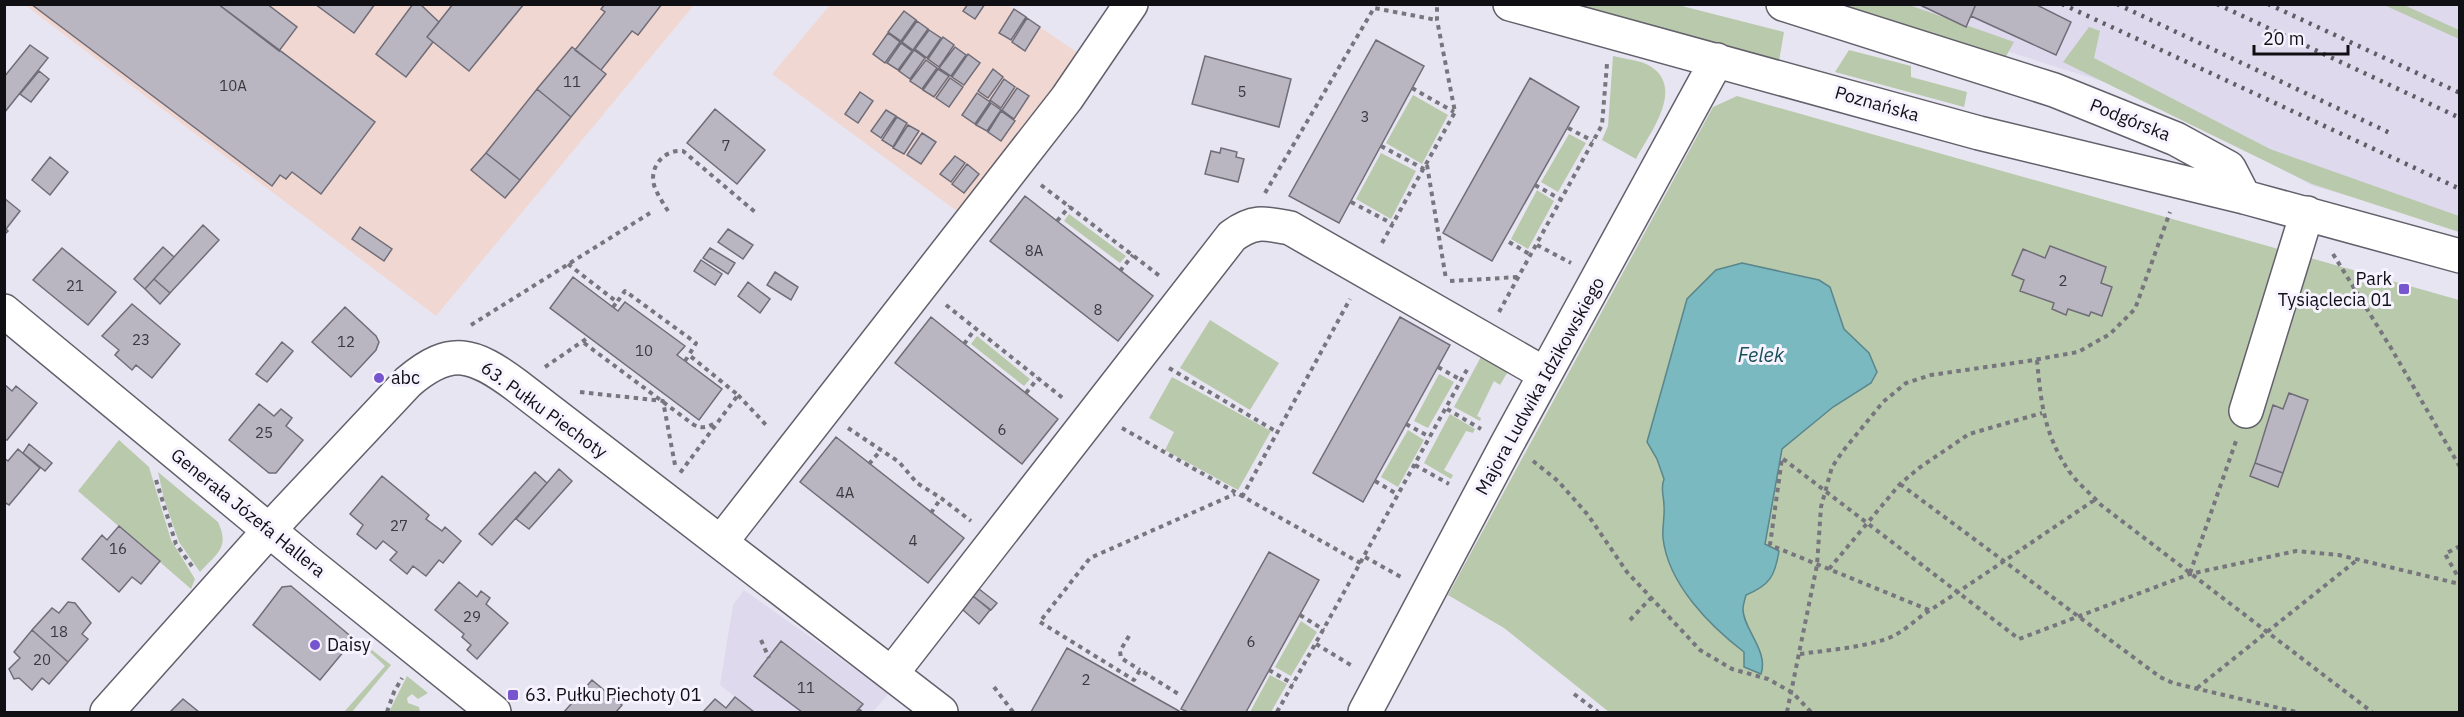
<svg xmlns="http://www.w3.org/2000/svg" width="2464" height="717" viewBox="0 0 2464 717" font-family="'IBM Plex Sans',sans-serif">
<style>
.built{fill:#ded9ed}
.industrial{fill:#f1d7d1}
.green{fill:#b9c9ab}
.water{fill:#7ab9c0;stroke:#5a868c;stroke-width:1.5}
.building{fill:#b9b6c2;stroke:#706d78;stroke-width:1.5}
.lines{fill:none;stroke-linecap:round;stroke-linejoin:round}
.minor-casing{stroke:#63606b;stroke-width:36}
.path{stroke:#77767e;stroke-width:4;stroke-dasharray:4.5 4.5;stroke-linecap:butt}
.minor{stroke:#fff;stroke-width:33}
.rail{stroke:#5f5d65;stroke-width:4.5;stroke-dasharray:3 6;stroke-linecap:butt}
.poi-dot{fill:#7655ce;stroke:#f6f2ff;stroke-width:2}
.labels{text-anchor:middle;stroke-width:6;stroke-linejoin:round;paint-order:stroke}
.number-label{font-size:15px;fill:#3a393f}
.street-label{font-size:18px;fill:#100f13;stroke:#f6f2ff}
.poi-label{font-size:18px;fill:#100f13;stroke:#f6f2ff;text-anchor:start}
.water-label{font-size:20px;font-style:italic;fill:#185056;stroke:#f6f2ff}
</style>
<rect width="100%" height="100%" fill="#e8e5f2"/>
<path class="built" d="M1861 5H2459V227L2313 186 2139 93Z
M744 590 889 693 873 712H754L720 685 733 605Z"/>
<path class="industrial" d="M25 5H694L436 316Z
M830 5H1007L1084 57 962 215 772 74Z"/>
<path class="green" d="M1571 5H1678L1784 32 1779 61Z
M1824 5H1909L2014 42 2004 60Z
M2384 5H2404L2459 30V39Z
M2089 27 2100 31 2094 58 2270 149 2459 216V232L2312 184 2063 62Z
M1849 50 1911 66V77L1967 92 1964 107 1835 72Z
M1613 56C1625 59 1640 60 1650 66 1686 88 1649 134 1636 159L1602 140 1608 126Z
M1413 95 1448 115 1422 164 1386 143Z
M1737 96 2459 300V712H1609L1504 628 1448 595 1713 107Z
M1569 134 1586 143 1558 192 1541 182Z
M1381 153 1416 171 1391 219 1356 199Z
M1537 190 1554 201 1528 249 1511 239Z
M1069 214 1126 256 1120 263 1064 221Z
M1210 320 1279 363 1250 410 1180 368Z
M977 336 1030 379 1024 386 971 344Z
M1483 353 1510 368 1500 385 1494 381 1477 416 1481 418 1480 421 1454 407Z
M1439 374 1454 382 1428 428 1414 421Z
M1172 377 1271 431 1238 490 1165 450 1174 432 1149 418Z
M1450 414 1475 429 1473 433 1466 431 1444 470 1453 475 1451 479 1424 463Z
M1408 430 1424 440 1398 487 1381 477Z
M119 440 149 467 171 540 195 579 191 589 78 491Z
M158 472 218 522C230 548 217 553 200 572L179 542 164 499Z
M1301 621 1317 632 1291 676 1275 667Z
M372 650 391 665 352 712H344L385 666 370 652Z
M1270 675 1287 684 1271 712H1250Z
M407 676 428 693 418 699 412 694 407 698 408 703 419 707 420 712H389Z"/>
<path class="water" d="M1742 263 1819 280 1830 287 1844 329 1869 353 1877 372 1871 383 1833 407 1782 449 1765 544 1779 551C1775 576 1770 585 1746 595 1745 599 1743 605 1743 609 1743 629 1769 651 1761 674L1744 667V652C1710 626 1668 584 1663 538 1662 527 1665 516 1664 506 1664 495 1660 490 1664 479L1657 459 1647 442 1687 299 1716 270Z"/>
<path class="building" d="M31 4H218L375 122 321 194 292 172 286 179 280 175 272 186Z
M218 4H267L297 27 279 51Z
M315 4H375L354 33Z
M413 4H420L439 22 427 37 433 42 406 77 376 54Z
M453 4H524L469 71 427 37Z
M605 4H662L638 35 632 31 601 70 575 50 605 12 601 9Z
M968 4H985L975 19 963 11Z
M1918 4H1976L1966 27Z
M1976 4H2035L2071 22 2056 55 1971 16Z
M1014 9 1026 17 1011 40 999 33Z
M904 11 916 20 901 41 888 32Z
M1027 18 1040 27 1025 51 1012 42Z
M917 21 928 29 913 50 902 42Z
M929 30 941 38 927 58 915 49Z
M888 33 900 42 885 63 873 54Z
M943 37 954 45 939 67 928 59Z
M1376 40 1424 66 1339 223 1289 196Z
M901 43 912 51 898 70 887 63Z
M30 45 48 58 4 113V77Z
M572 47 606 74 571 117 537 89Z
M955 47 966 55 951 76 939 68Z
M914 50 925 58 910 79 899 71Z
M968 54 980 63 964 85 952 77Z
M1205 56 1291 79 1279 127 1192 104Z
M926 60 937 68 922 89 910 81Z
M938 69 949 76 934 97 923 90Z
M993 69 1003 77 988 98 978 91Z
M39 71 49 79 31 102 20 94Z
M950 78 963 87 949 107 936 98Z
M1530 78 1579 107 1492 261 1443 233Z
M1004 79 1015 87 1001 108 990 100Z
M1017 88 1029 96 1014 119 1002 110Z
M537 89 571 117 520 180 486 153Z
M860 92 873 101 858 123 845 114Z
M977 93 990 102 975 124 962 115Z
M991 103 1001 110 987 131 976 125Z
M715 109 765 150 737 184 687 143Z
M886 110 896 116 881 138 871 131Z
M1001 111 1015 121 1001 141 988 132Z
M897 117 907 123 893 147 882 140Z
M908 125 919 131 904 154 893 148Z
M922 133 936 142 921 164 907 155Z
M1221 148 1237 152 1236 157 1244 159 1238 182 1205 174 1211 151 1220 153Z
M486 153 520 180 505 198 471 170Z
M955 156 965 163 951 182 940 174Z
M50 157 68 172 50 195 32 180Z
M967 164 979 174 964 193 952 184Z
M1025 196 1153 296 1118 341 990 241Z
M4 198 20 211 6 229 8 231 4 235Z
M203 225 219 240 170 293 154 279Z
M360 227 392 249 384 261 352 239Z
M728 229 753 245 743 259 718 242Z
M2050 246 2106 267 2101 283 2112 287 2102 316 2091 312 2089 316 2068 309 2066 315 2052 309 2054 303 2020 291 2024 280 2012 275 2023 249 2045 258Z
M163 247 174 257 145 289 134 279Z
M62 248 116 292 88 325 33 280Z
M710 248 735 263 728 274 703 258Z
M701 260 722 274 715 285 694 271Z
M775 272 798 287 791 300 767 285Z
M573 277 618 311 625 302 685 346 677 355 722 389 699 420 550 308Z
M154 279 170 293 160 304 145 289Z
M748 282 770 299 760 313 738 296Z
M132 304 180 344 152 378 136 365 132 370 115 355 119 350 102 336Z
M345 307 376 336 379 342 376 350 351 377 312 342Z
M931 317 1058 419 1022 464 895 363Z
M1400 317 1450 345 1363 502 1313 473Z
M282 342 293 351 267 382 256 374Z
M4 384 12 391 16 386 37 403 7 440 4 439Z
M2289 393 2308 400 2283 473 2255 463 2273 405 2283 409Z
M259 404 274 416 281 409 292 418 286 426 303 440 276 473H269L229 440Z
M836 437 964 538 928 583 800 482Z
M29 444 52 463 45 471 23 453Z
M18 449 40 468 9 505 4 502V458L8 461Z
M2255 463 2283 473 2278 487 2250 476Z
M559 469 572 481 529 529 516 519Z
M535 472 547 483 492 545 479 534Z
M382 476 429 515 426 519 442 531 445 527 461 541 443 563 439 560 426 576 413 566 407 574 390 560 397 552 383 541 376 549 357 534 363 525 350 514Z
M119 526 160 561 141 584 132 577 119 592 82 559 102 535 107 540Z
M1269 552 1319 580 1246 712H1188L1181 709Z
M459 582 477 597 481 591 490 598 486 604 508 623 477 659 467 650 471 645 462 637 464 634 435 610Z
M291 586 354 639 320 680 253 625 282 587Z
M979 589 997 603 991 610 973 596Z
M973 596 990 610 979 624 963 610Z
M68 602 75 603 91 623 82 634 88 639 68 662 32 630 52 608 59 613Z
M32 630 68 662 49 684 42 678 32 690 19 678 14 679 9 669 20 658 14 652Z
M781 641 863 704 856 712H802L754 676Z
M1067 648 1179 711V712H1031Z
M592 680 622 705 616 712H564Z
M735 697 754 712H703L715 699 726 708Z
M183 699 199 712H170Z"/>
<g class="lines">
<g class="minor-casing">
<path id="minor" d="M1510 4 1979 133 2244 197 2460 256
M1783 4 2054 90 2176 139 2229 168 2244 197
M4 311 305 560 494 712
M2246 411 2307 213
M721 542 1067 98 1131 4
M892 673 1232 236C1254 220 1264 223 1290 228L1545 374
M107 712 284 514 408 382C451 345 474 354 516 385L941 712
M1365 712 1507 444 1717 60"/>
</g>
<path class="path" d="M1412 88 1454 112
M1568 128 1593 141
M1381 146 1424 169
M1427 165 1446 279
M1041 185 1161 277
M1535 185 1562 200
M1265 193 1374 8 1437 20
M1351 202 1393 224
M668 211C663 203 657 194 654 185 649 166 665 149 683 151L755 212
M1057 221 1070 206
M1509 242 1531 255
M1382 243 1455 112 1437 20V6
M1537 245 1571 263
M2333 254 2391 348 2460 467
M568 264 617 302 625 291 696 343 689 355 738 395 680 473
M1120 271 1133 255
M1450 281 1519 277
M946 305 1064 399
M613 307 617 302
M1499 312 1602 125 1607 64
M471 325 650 213
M584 343 694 425C704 429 708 427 717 422
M964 344 975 329
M2037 360C2041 403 2044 434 2069 471 2077 483 2091 494 2101 505L2372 712
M685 361 689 355
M545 367 589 337
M1438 367 1461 380
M1169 368 1277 432
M580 392 663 401 675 465
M1026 393 1038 378
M738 395 768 427
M1447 409 1481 429
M1406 424 1430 437
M848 428 899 462 917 483 941 498 971 521
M1122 428 1362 564
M1533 461 1558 481 1588 515 1627 572 1700 650 1732 669 1768 679 1793 693 1811 712
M869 464 881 450
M1415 465 1449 484
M156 480 176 544 194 569
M1375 481 1397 494
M1900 484 2160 677 2173 683 2296 712
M1242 497 1350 299
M931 513 941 498
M2460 546 2445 554 2457 575 2460 574
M1365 557 1401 577
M1829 569 1900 484 1919 468 1969 434 2042 413
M2190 573 2236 441
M1929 610 1770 545 1782 458 2019 639 2190 574 2296 551 2339 555 2460 584
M1300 615 1324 630
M1042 619 1090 558 1235 494
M1630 620 1651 598
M1040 622 1134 680 1140 670 1180 695
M1129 636 1120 651 1121 658 1140 670
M761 640 769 658
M1316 644 1354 667
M1800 654C1828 650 1859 648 1886 639 1904 633 1916 618 1932 609 1987 573 2041 536 2096 499
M1269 670 1293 684
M994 687 1013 712
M2197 688 2357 560
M1574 694 1598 712
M858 710 861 712
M387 712 394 692 402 678
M1277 712C1342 597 1405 481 1469 366
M1787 712 1817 565 1821 507 1832 467 1843 451 1883 402 1906 383 1931 375 2028 361 2078 352 2110 334 2135 309 2170 212"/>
<use href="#minor" class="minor"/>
<path class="rail" d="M2062 4 2460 189
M2117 4 2390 133
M2217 4 2460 118
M2268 4 2460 93"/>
</g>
<g class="poi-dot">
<rect x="2398" y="283" width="12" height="12" rx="3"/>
<circle cx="379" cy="378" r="6"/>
<circle cx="315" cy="645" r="6"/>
<rect x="507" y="689" width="12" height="12" rx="3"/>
</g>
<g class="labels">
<g class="number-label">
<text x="572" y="87">11</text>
<text x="233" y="91">10A</text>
<text x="1242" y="97">5</text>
<text x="1365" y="122">3</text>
<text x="726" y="151">7</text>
<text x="1034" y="256">8A</text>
<text x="2063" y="286">2</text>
<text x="75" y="291">21</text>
<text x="1098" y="315">8</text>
<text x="141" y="345">23</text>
<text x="346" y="347">12</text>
<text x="644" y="356">10</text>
<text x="1002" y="435">6</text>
<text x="264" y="438">25</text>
<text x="845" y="498">4A</text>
<text x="399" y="531">27</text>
<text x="913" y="546">4</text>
<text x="118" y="554">16</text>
<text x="472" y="622">29</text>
<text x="59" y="637">18</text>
<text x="1251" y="647">6</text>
<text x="42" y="665">20</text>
<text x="1086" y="685">2</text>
<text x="806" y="693">11</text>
</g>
<g class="street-label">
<text transform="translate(1877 104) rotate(16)" y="6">Poznańska</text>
<text transform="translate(2130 120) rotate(22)" y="6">Podgórska</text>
<text transform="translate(1540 386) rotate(-61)" y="6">Majora Ludwika Idzikowskiego</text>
<text transform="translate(544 410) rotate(36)" y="6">63. Pułku Piechoty</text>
<text transform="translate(248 513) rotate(39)" y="6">Generała Józefa Hallera</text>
</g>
<g class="poi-label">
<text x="2392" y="285" text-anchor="end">Park<tspan x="2392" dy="21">Tysiąclecia 01</tspan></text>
<text x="391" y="384">abc</text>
<text x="327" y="651">Daisy</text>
<text x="525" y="701">63. Pułku Piechoty 01</text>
</g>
<g class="water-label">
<text x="1761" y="362">Felek</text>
</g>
</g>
<rect width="2464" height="717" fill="none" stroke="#100f13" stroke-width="12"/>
<path d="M2254 45v9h94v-9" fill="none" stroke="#100f13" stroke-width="3"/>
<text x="2263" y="45" font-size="18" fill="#100f13" stroke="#f6f2ff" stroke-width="4.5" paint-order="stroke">20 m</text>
</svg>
